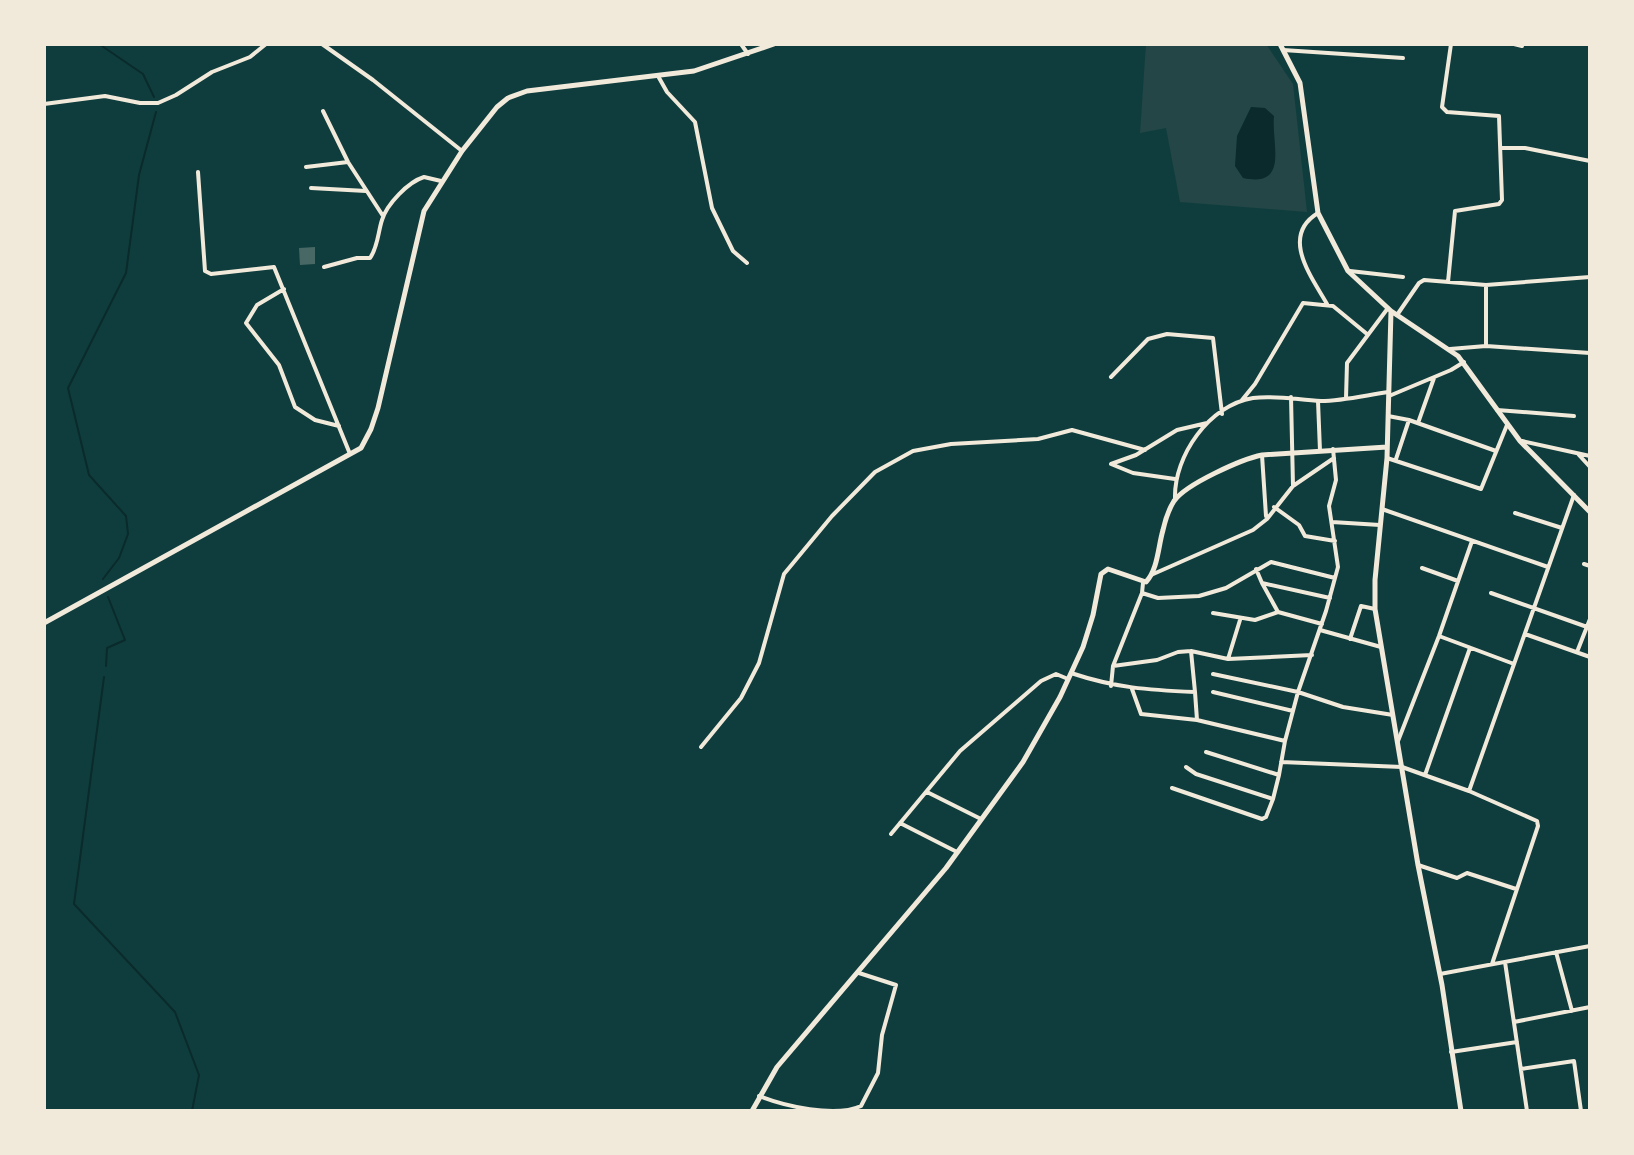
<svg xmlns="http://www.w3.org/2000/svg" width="1634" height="1155" viewBox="0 0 1634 1155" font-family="'Work Sans',sans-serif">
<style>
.green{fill:#244646}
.water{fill:#0a2a2b}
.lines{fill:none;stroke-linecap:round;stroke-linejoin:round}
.stream{stroke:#0a2a2b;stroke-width:2}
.building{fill:#486865}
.minor{stroke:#f1e9da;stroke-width:4}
.tertiary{stroke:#f1e9da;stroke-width:5}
</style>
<rect width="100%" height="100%" fill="#0f3d3e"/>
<path class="green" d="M1146 44H1266L1293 84 1307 212 1180 202 1166 128 1140 133Z"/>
<path class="water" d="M1251 107 1265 108 1274 116C1271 143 1290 188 1243 178L1235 166 1237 136Z"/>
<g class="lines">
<path class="stream" d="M99 44 143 74 154 97
M103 579 119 558 128 534 126 516 89 475 68 388 126 273 139 175 156 112
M106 666 107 648 125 640 108 597
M104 677 74 904 175 1012 199 1075 192 1111"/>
</g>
<path class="building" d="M315 247V264L300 265 299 248Z"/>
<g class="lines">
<path class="minor" d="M322 44 373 80 462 151
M741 44 748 54
M1514 44 1522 46
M1283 50 1403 58
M658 76 667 92 695 122 712 208 733 251 747 263
M44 104 105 96 140 103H158L176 95 212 72 250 57 266 44
M323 111 348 162 383 216
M1501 148H1525L1590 161
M306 167 348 162
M198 172 205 271 211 274 274 267 350 454
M311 188 366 191
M1318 213C1280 236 1311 276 1327 304
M324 267 357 258H370C378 247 378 232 382 220 387 204 408 182 424 177L441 181
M1350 271 1403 277
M1448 282 1455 211 1499 204 1502 200 1499 116 1447 112 1442 107 1451 44
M284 289 257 305 246 323 279 365 295 407 315 420 339 426
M1397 315 1419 283 1424 280 1486 285 1590 277
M1486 346V285
M1450 349 1486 346 1590 353
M1111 377 1148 339 1167 334 1213 338 1222 414
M1389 396 1451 370 1464 362
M1291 397 1293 486
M1346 398 1347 363 1388 308
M1242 400 1255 384 1303 303 1333 306 1367 334
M1318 401 1320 451
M1497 410 1574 416
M1388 416 1409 420 1496 451
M1418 423 1434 378
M1522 441 1590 456
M1262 455 1266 516
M1579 455 1590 467
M1387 458 1481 489 1507 425
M1396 459 1409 420
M1175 479 1133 473 1111 464 1136 455 1177 430 1207 423
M1175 498C1174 456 1209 405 1253 398 1276 395 1298 400 1321 401 1343 401 1367 395 1389 392
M1274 507 1299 525 1305 536 1335 541
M1382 509 1548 567
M1515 513 1562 528
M1332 522 1380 525
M1584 564 1590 566
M1422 568 1458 581
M1256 569 1262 583 1330 598
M1151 575 1253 530 1267 519 1293 486 1334 458
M1143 583 1142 593 1158 598 1199 596 1226 588 1271 562 1335 578
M1262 583 1278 612
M1142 593 1113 666 1157 660 1178 652 1191 651 1228 659 1312 655
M1491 593 1590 628
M1213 613 1255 620 1278 612 1322 624
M1320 630 1381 647
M1525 634 1590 657
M1439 636 1514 664
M1350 639 1361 606 1375 609
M1577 652 1590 619
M1228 659 1240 620
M1071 673C1116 688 1148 690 1195 692L1191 651
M1213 674 1298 692 1343 707 1393 715
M1111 686 1113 666
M1132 689 1141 714 1197 720 1285 741
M1195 692 1197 720
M1213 692 1293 711
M1398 741 1439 636 1472 541
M701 747 741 698 759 663 784 574 832 516 875 472 913 451 951 444 1038 439 1072 430 1145 450
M1206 752 1279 775 1285 741 1298 692 1326 611 1338 567 1329 506 1336 480 1333 449
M1281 762 1402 767 1469 791 1537 821 1538 826 1492 964
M1186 767 1196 774 1273 799 1279 775
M1425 775 1470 648
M1172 788 1262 819 1266 817 1273 799
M1469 791 1574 495
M927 792 981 819
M900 823 957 852
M891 834 960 751 1041 681 1056 674 1068 679
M1418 865 1457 878 1467 873 1516 889
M1556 952 1572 1011
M1505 962 1527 1111
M1440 974 1590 946
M1514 1022 1590 1007
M1451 1052 1517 1042
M1521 1069 1574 1061 1581 1111
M759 1096C784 1106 835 1118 861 1106L878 1073 882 1035 896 985 859 973"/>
<path class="tertiary" d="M1280 44 1300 83 1318 213 1348 271 1391 311 1458 356 1520 441 1590 512
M1391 311 1387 458 1375 580V609L1418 865 1442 985 1461 1111
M44 623 361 448 371 429 378 408 424 211 462 151 497 107 508 98 527 91 694 71 774 44
M752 1111 777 1067 946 868 1023 762 1060 697 1083 647 1093 615 1101 574 1108 569 1146 582C1158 569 1158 547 1163 530 1165 521 1169 509 1174 501 1186 484 1242 459 1262 455L1387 447"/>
</g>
<rect width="1634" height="1155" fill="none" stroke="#f1e9da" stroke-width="92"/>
</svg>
